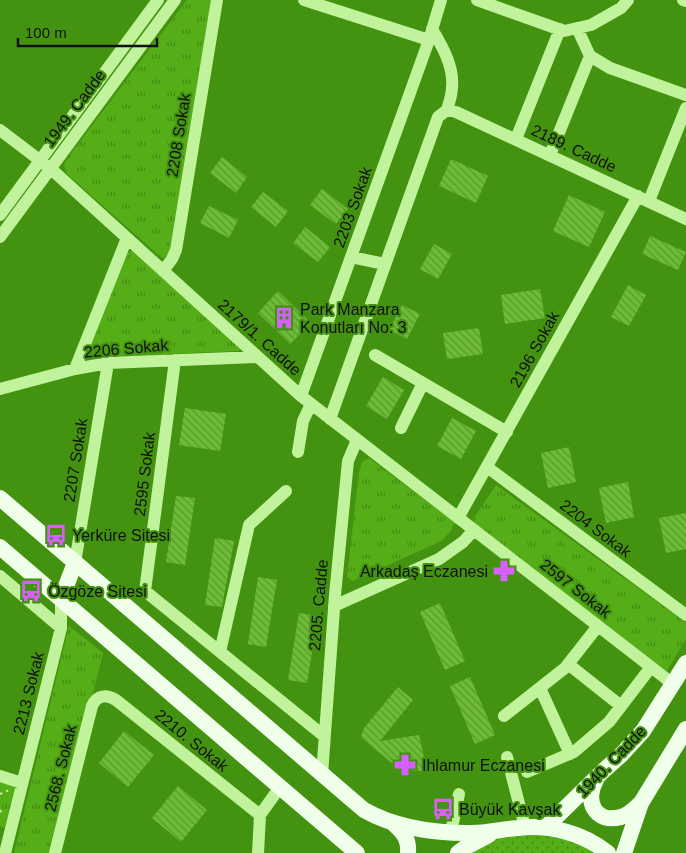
<svg xmlns="http://www.w3.org/2000/svg" width="686" height="853" viewBox="0 0 686 853" font-family="Arial,sans-serif">
<style>
.grass{fill:url(#grass-dots)}
.park{fill:url(#park-tufts)}
.building{fill:url(#building-back-hatch)}
.lines{fill:none;stroke-linecap:round;stroke-linejoin:round}
.path{stroke:#c0f39c;stroke-width:2;stroke-dasharray:2.5 4;stroke-linecap:butt}
.minor{stroke:#c0f39c;stroke-width:12}
.major{stroke:#f0ffe9;stroke-width:16}
.labels{text-anchor:middle;stroke-width:4;stroke-linejoin:round;paint-order:stroke}
.street-label{font-size:16px;fill:#111;stroke:#449310}
.poi-label{font-size:16px;fill:#111;stroke:#449310;text-anchor:start}
</style>
<defs>
<pattern id="grass-dots" width="8" height="8" patternUnits="userSpaceOnUse" patternTransform="scale(1.25)"><rect width="8" height="8" fill="#55ad17"/><path d="M2 2h.1M6 6h.1" fill="none" stroke="#458b13" stroke-width="1.8" stroke-linecap="round"/></pattern>
<pattern id="park-tufts" width="24" height="20" patternUnits="userSpaceOnUse" patternTransform="scale(1.25)"><rect width="24" height="20" fill="#55ad17"/><path d="M3 7l-1-3M5 7V3M7 7l1-3M15 17l-1-3M17 17v-4M19 17l1-3" fill="none" stroke="#458b13"/></pattern>
<pattern id="building-back-hatch" width="6" height="6" patternUnits="userSpaceOnUse" patternTransform="scale(1.25)"><rect width="6" height="6" fill="#6ebb38"/><path d="M-1 5l2 2M0 0l6 6M5-1l2 2" fill="none" stroke="#59972e"/></pattern>
</defs>
<rect width="100%" height="100%" fill="#449310"/>
<path class="grass" d="M544 833 570 838 598 853H469C498 837 511 834 544 833Z"/>
<path class="park" d="M187 0H214L169 255 162 258 67 174 64 165 69 156Z
M136 250 241 349 239 351 93 357 88 350 126 254 131 251Z
M369 458 454 522 451 531 441 541 353 581 347 577 359 472 362 462Z
M496 485 686 623V639L666 672 472 521Z
M69 626 103 653 52 853H14Z
M0 782 15 786 5 828 0 826Z"/>
<path class="building" d="M222 157 247 177 236 193 210 173Z
M451 159 488 176 476 203 439 186Z
M322 189 348 209 336 224 310 205Z
M263 192 288 211 276 227 251 207Z
M569 195 605 212 589 247 553 231Z
M209 206 238 220 229 238 200 223Z
M305 227 330 247 318 262 293 243Z
M650 236 686 252 678 270 642 254Z
M434 244 452 254 438 279 420 269Z
M628 285 646 295 629 326 611 317Z
M540 289 545 318 505 324 501 295Z
M278 291 311 323 290 344 258 313Z
M402 305 420 314 407 339 389 330Z
M479 328 483 354 447 359 443 333Z
M383 377 404 390 387 419 366 406Z
M185 408 226 414 220 451 179 445Z
M452 418 476 431 461 459 437 446Z
M569 447 576 482 548 488 541 453Z
M628 482 634 517 606 523 599 488Z
M176 496 195 498 185 565 166 562Z
M686 513V549L666 553 659 518Z
M215 538 234 541 222 607 205 605Z
M258 577 277 580 266 647 248 644Z
M440 603 465 661 445 670 420 612Z
M299 613 318 616 307 683 288 680Z
M470 677 495 735 475 744 450 686Z
M398 687 413 700 380 741 419 735 427 771H414L394 765 361 737 364 728Z
M124 731 154 755 128 787 99 763Z
M178 786 207 810 181 842 152 818Z"/>
<g class="lines">
<path class="path" d="M0 794 9 790
M0 810 3 815"/>
<path class="minor" d="M304 0 429 40
M477 0 564 31 591 25 621 8 628 0
M683 0 686 1
M577 28 590 56 610 68 686 95
M432 29C442 46 454 66 452 87 452 95 449 103 447 110
M447 110 456 112 686 219
M0 130 50 168 301 396 673 684
M516 139 560 29
M550 155 590 56
M649 201 686 108
M0 215 158 0
M0 237 175 0
M351 257 385 264
M163 271 172 259 176 250 217 0
M375 355 507 432
M175 360 145 591 324 736
M75 369 127 238
M0 389 75 369 108 363 257 357
M301 396 429 40 441 0
M330 419 438 117 447 110
M401 428 423 383
M298 452 303 421 311 404
M487 467 686 615
M458 518 638 196
M75 563 108 363
M0 576 61 628
M334 606 439 559 463 542 474 530
M220 652 249 525 286 491
M568 664 621 706
M540 688 570 754
M504 716 565 668 598 626
M507 757 525 827
M527 772 574 752 609 722 651 667
M322 775 335 595 348 461 357 440
M0 776 22 783
M451 832 459 794
M5 853 61 628V599
M55 853 92 706C97 695 106 694 116 700L260 815
M258 853 260 815 280 787"/>
<path class="major" d="M0 498 364 810C396 828 432 833 468 833 485 834 501 829 518 828 549 824 583 833 608 853
M0 547 357 853
M61 599 75 563
M596 780C584 801 595 824 621 817 629 815 635 808 641 803
M394 824C404 833 409 839 408 853
M546 827 602 772 621 755 643 731 686 663
M458 853 466 847 489 835
M624 853 641 803 686 729"/>
</g>
<defs>
<g id="building-bare" transform="scale(1.725)"><path d="M-4-6H4V6H1V3H-1V6H-4ZM-2.5-4.3h1.7v1.8h-1.7ZM.8-4.3h1.7v1.8H.8ZM-2.5-1h1.7V.8h-1.7ZM.8-1h1.7V.8H.8Z" fill="#d75fff" stroke="#449310" stroke-width="2.5" paint-order="stroke"/></g>
<g id="bus-bare" transform="scale(1.725)"><path d="M-5-6H5V4H4V6H2V4H-2V6H-4V4H-5ZM-3.5-4V0h7V-4ZM-3.5 1.2v1.5H-2V1.2ZM2 1.2v1.5H3.5V1.2Z" fill="#d75fff" stroke="#449310" stroke-width="2.5" paint-order="stroke"/></g>
<g id="pharmacy-bare" transform="scale(1.725)"><path d="M-2-6h4v4h4v4h-4v4h-4v-4h-4v-4h4Z" fill="#d75fff" stroke="#449310" stroke-width="2.5" paint-order="stroke"/></g>
</defs>
<g fill-rule="evenodd">
<use href="#building-bare" x="284" y="318"/>
<use href="#bus-bare" x="56" y="535"/>
<use href="#pharmacy-bare" x="504" y="571"/>
<use href="#bus-bare" x="31" y="591"/>
<use href="#pharmacy-bare" x="405" y="765"/>
<use href="#bus-bare" x="443" y="809"/>
</g>
<g class="labels">
<g class="street-label">
<text transform="translate(74 108) rotate(-53)" y="6">1949. Cadde</text>
<text transform="translate(178 135) rotate(-81)" y="6">2208 Sokak</text>
<text transform="translate(574 148) rotate(25)" y="6">2189. Cadde</text>
<text transform="translate(352 207) rotate(-70)" y="6">2203 Sokak</text>
<text transform="translate(260 337) rotate(42)" y="6">2179/1. Cadde</text>
<text transform="translate(126 348) rotate(-5)" y="6">2206 Sokak</text>
<text transform="translate(534 349) rotate(-61)" y="6">2196 Sokak</text>
<text transform="translate(75 460) rotate(-81)" y="6">2207 Sokak</text>
<text transform="translate(144 474) rotate(-83)" y="6">2595 Sokak</text>
<text transform="translate(596 528) rotate(37)" y="6">2204 Sokak</text>
<text transform="translate(576 588) rotate(38)" y="6">2597 Sokak</text>
<text transform="translate(318 605) rotate(-85)" y="6">2205. Cadde</text>
<text transform="translate(28 693) rotate(-76)" y="6">2213 Sokak</text>
<text transform="translate(192 740) rotate(39)" y="6">2210. Sokak</text>
<text transform="translate(611 761) rotate(-46)" y="6">1940. Cadde</text>
<text transform="translate(60 768) rotate(-76)" y="6">2568. Sokak</text>
</g>
<g class="poi-label">
<text x="300" y="315">Park Manzara<tspan x="300" dy="18">Konutları No: 3</tspan></text>
<text x="72" y="541">Yerküre Sitesi</text>
<text x="488" y="577" text-anchor="end">Arkadaş Eczanesi</text>
<text x="48" y="597">Özgöze Sitesi</text>
<text x="422" y="771">Ihlamur Eczanesi</text>
<text x="459" y="815">Büyük Kavşak</text>
</g>
</g>
<path d="M18 38v8h139v-8" fill="none" stroke="#111111" stroke-width="2.5"/>
<text x="25" y="38" font-size="15" fill="#111111" stroke="#449310" stroke-width="4" paint-order="stroke">100 m</text>
</svg>
